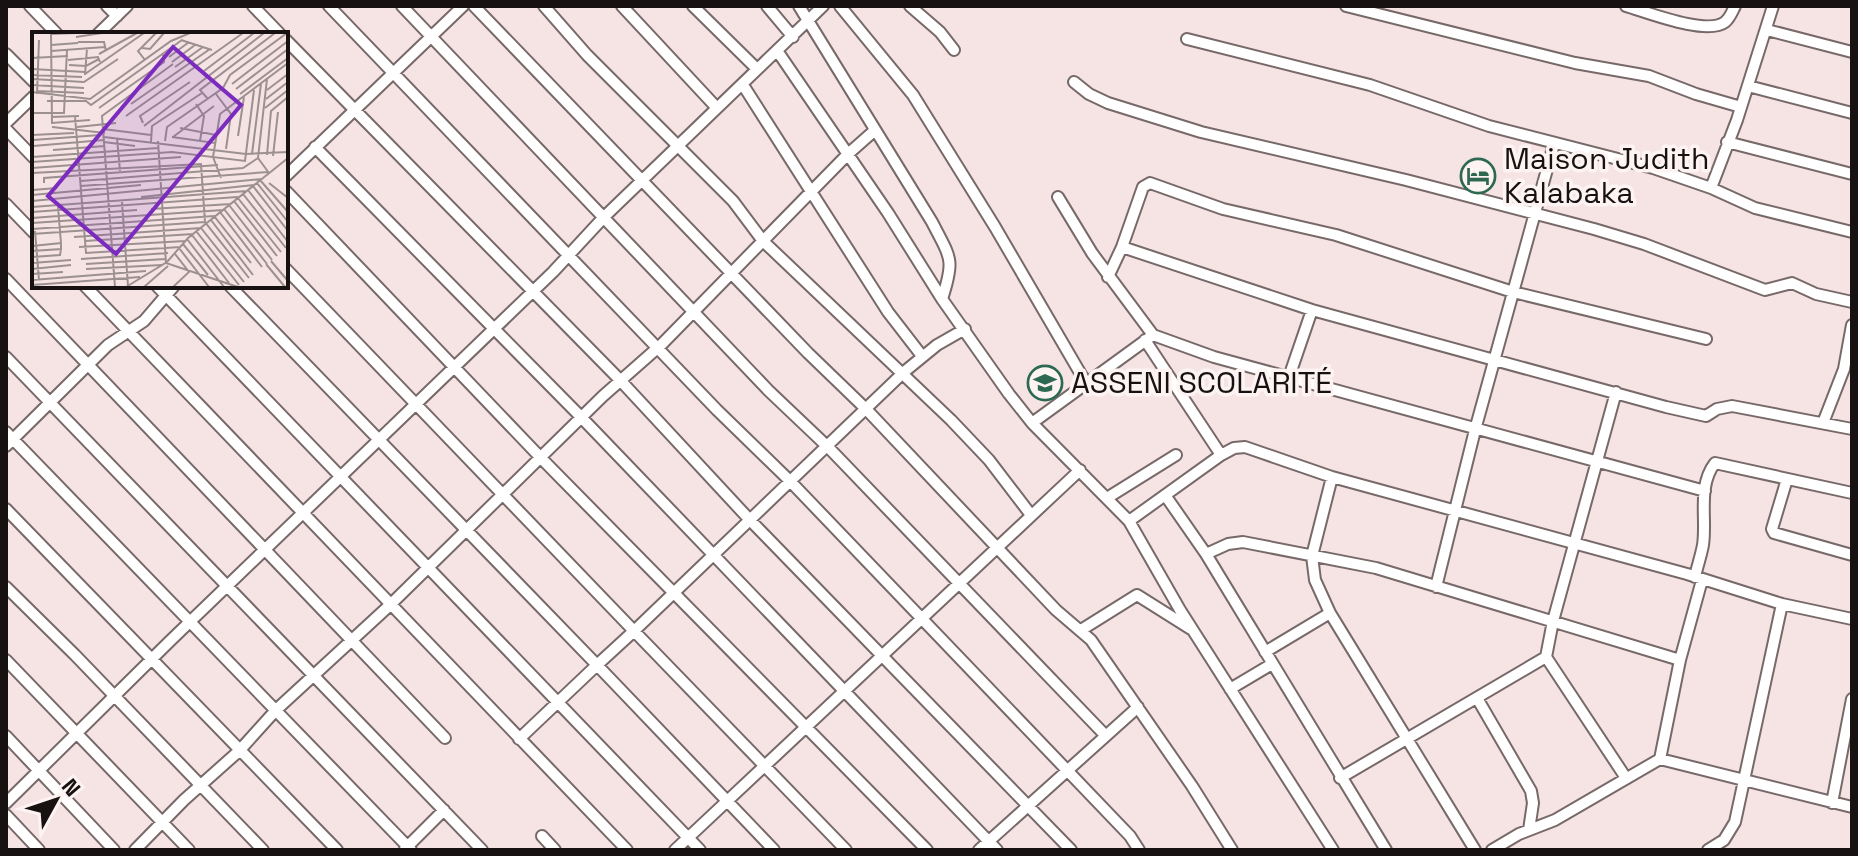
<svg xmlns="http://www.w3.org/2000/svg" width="1858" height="856" viewBox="0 0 1858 856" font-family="'Space Grotesk',sans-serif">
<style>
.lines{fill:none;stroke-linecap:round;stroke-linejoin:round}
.street-casing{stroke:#786969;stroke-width:14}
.street{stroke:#fff;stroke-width:10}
.labels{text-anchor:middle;stroke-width:7;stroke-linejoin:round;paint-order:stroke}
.poi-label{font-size:30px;fill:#171111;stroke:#fef3f3;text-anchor:start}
.inset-road{fill:none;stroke:#9d9090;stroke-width:2}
.view{fill:#7b2cbf;fill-opacity:0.15;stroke:#7b2cbf;stroke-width:4}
.inset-edge{fill:none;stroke:#171111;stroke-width:4}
</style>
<rect width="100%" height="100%" fill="#f6e4e4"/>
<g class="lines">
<g class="street-casing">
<path id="street" d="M30 6 57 34
M107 6 117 16
M253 6 280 34
M329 6 717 410 789 480 1130 836 1139 850
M402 6 768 390 828 447 1105 735
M474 6 808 353 866 409 1056 610 1091 640 1192 786 1232 850
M544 6 587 55 733 201 763 241 951 420 989 460 1031 515
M622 6 717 108
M693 6 757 69
M767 6 793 37
M799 6 932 222C951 259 955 259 942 299
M840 6 913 95 995 227 1086 383
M910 6 940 32 954 50
M1346 6 1575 63 1649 76 1696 94 1741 107
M1626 6C1647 12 1707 36 1725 22 1730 18 1732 12 1735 6
M1767 30 1852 52
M98 34 127 6
M1187 39 1370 85 1489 126 1653 168 1711 188 1755 208 1852 232
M286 40 620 380 749 519 1071 850
M778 52 888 213 942 299 1009 394 1032 423 1129 521 1180 610 1333 850
M6 54 34 82
M1074 82 1089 94 1108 103 1201 132 1406 180 1594 229 1644 244 1765 290 1792 283 1816 294 1852 302
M743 85 888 312 922 356
M1748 86 1852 113
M6 123 34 96
M6 129 34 158
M1727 142 1852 174
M315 147 581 417 997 850
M286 176 463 6
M1711 188 1737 120 1773 6
M286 191 541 458 927 850
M1058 197 1092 253 1153 335
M6 204 34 233
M1122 247 1143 187 1150 183 1223 209 1336 235 1513 292 1706 339
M286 269 634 631 904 372 937 345 965 329
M1108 277 1122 247 1312 310 1666 407 1706 416 1717 409 1732 406 1852 429
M6 279 445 738
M85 286 627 850
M157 286 700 850
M230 286 597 665 634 631 846 850
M1145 340 1221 455
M6 357 482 850
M1289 377 1312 310
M1616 392 1553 621 1546 657 1626 778
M1032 423 1153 335 1214 357 1705 491
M1823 423 1844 369 1852 325
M6 432 411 850
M6 446 108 345 144 321 174 286
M1332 477 1312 556 1315 580 1330 613 1475 850
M1787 479 1772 529 1774 533 1852 555
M1165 495 1206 554 1386 850
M1107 498 1176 455
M6 509 337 850
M1129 521 1221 455 1234 448 1245 447 1332 477 1687 574 1782 604 1852 619
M1206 554 1228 544 1243 542 1376 568 1680 660
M1695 577C1697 567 1701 556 1703 545 1707 519 1697 486 1715 463L1852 493
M6 587 75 655 263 850
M1436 587 1475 430 1554 144
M1081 630 1137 595 1191 629
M1265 652 1330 613
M6 660 189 850
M1230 689 1272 664
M1477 698 1531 791 1533 803 1529 830
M6 736 114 850
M519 739 597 665 774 850
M1660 759 1680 660 1702 580
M1340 778 1546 657
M6 803 171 640 553 272 604 217 823 6
M1832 803 1852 699
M6 815 39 850
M542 836 555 850
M405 849 444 810
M135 850 184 800 239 751 276 710 390 605 603 396 662 344 848 154 874 131
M675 850 1080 470
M979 850 1138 707
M1492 850 1519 834 1555 820 1660 759 1852 807
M1708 850 1724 840 1735 822 1782 604"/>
</g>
<use href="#street" class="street"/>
</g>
<defs>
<g id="hotel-ring" transform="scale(1.8)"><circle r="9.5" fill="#fef3f3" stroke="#2d6852" stroke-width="1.5"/><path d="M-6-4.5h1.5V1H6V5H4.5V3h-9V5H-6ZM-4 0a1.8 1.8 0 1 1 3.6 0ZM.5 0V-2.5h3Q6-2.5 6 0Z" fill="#2d6852"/></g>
<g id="school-ring" transform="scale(1.8)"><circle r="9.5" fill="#fef3f3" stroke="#2d6852" stroke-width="1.5"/><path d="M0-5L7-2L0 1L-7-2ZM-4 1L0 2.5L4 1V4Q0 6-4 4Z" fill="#2d6852"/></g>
</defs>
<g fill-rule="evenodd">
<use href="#hotel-ring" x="1478" y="176"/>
<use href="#school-ring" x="1045" y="383"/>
</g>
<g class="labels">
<g class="poi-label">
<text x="1504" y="169">Maison Judith<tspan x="1504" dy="34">Kalabaka</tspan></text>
<text x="1071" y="393">ASSENI SCOLARITÉ</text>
</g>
</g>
<g transform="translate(32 32)">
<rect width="256" height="256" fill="#f6e4e4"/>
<path class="inset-road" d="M19 1 20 91 58 88M19 2 44 1M44 5 70 1M149 8 180 18M46 10H72L74 19M19 13 46 11M110 16 118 17 132 1M19 19 73 15M67 22 105 1M137 25 157 10M0 26 36 24M36 28 66 25 68 30M113 28 106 19 124 1M140 30 163 13M37 33 54 34 67 27M143 35 171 15M0 37 53 40M172 39 222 1M53 42 112 1M0 43 50 45M53 43 55 16M0 47 52 50 86 27M235 47 226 126 237 141M200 52 256 9M0 53 52 56M204 57 256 17M235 58 256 42M5 59 52 61M0 60 58 67 139 9 158 1M5 62 7 8M184 62 199 82 194 117M208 62 256 26M176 67 168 58 243 1M234 67 256 50M15 69H55M54 69 59 73 150 8M99 72 178 17M164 72 172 84 168 109M67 76 132 30 131 21M233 76 256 58M0 81H32L35 18M43 84 54 221 149 215M94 84 211 1M19 85 47 84M111 91 108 84 158 50M112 94 232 1M20 95 73 101M45 95 84 91M148 96 184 103M71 97 119 103M0 103 42 101M206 104 212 65M72 105 214 122 256 120M140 105 183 111M141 105 182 74M85 106 88 139M1 108 68 103M126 109 134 231 206 255M133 109 135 95 191 56 198 43 255 1M72 110 103 114M119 110 120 94 170 61M1 114 72 108M21 118 73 114M220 122 229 52M235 123 239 79 256 65M241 124 246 80M0 125 126 116M0 130 140 120 213 129 222 58M0 136 149 125M0 141 169 132 173 190 217 246M189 146 181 125 188 82 256 31M228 148 256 180M49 149 211 136 226 126M12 151V146L186 133M225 151 256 190M237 151 256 166M49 154 236 140M221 154 256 199M0 158 25 156M216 158 256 210M211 162 254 216M0 163 109 153M109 165 222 153M0 169 230 147M202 169 245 224M90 170 96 254M197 173 240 228M0 175 215 159M119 177 199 172M192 177 235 232M0 180 205 165 249 220M188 180 230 235M0 186 105 178M179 188 221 243M0 191 191 178M169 196 212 250M0 197 182 184 219 231M3 199 7 248M164 199 207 253M0 202 173 190M160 203 197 251M42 205 169 196M155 207 192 255M53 209 161 202M151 212 176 243M0 214 29 211 26 175M47 215 153 209M147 216 177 255M0 219 29 217V211M0 225 28 223 29 217M49 227 136 221M239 229 256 249M0 231 39 228M54 232 133 227M234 232 253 255M0 237 39 233M54 237 130 233M0 242 31 240M0 248 114 239M0 253 108 245M83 255 70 84 141 32M94 255 135 230 156 206 256 126M112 255 136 234M141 255 157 240 143 222"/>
<path class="view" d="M141 15 209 73 84 222 16 164Z"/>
<rect width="256" height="256" class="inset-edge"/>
</g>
<rect width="1858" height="856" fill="none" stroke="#171111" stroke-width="16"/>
<g transform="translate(56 800) rotate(50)" stroke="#fef3f3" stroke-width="6" paint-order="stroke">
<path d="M0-6L14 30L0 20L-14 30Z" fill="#171111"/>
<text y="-12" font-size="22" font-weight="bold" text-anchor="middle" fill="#171111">N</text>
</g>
</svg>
